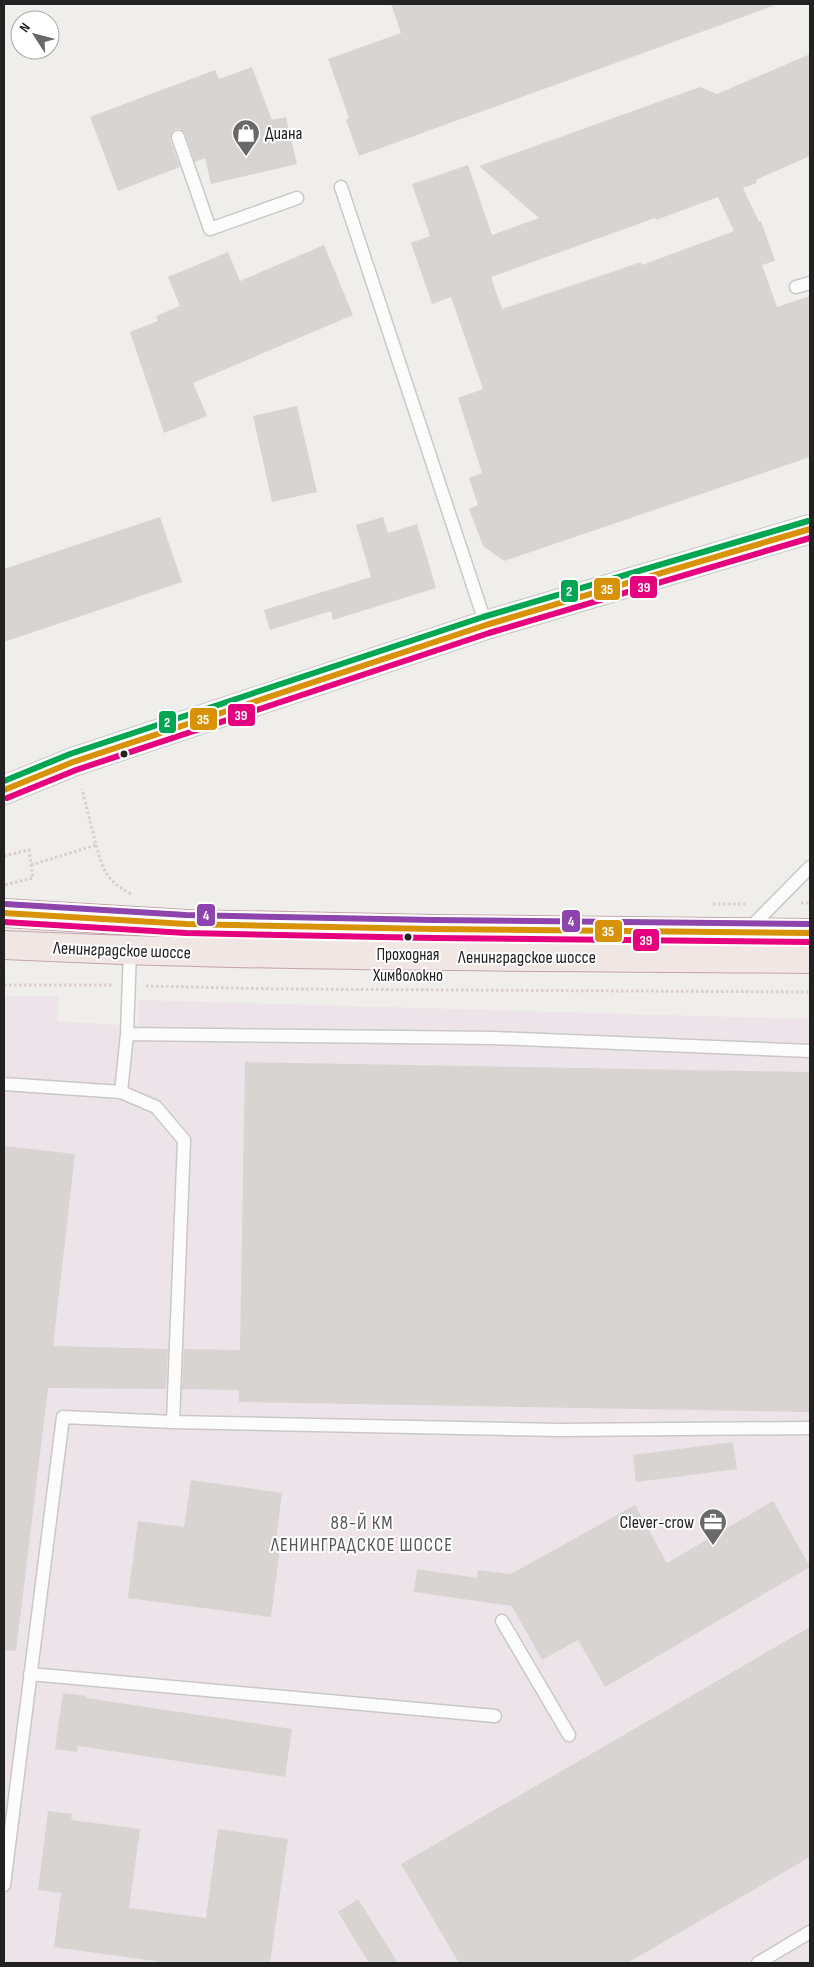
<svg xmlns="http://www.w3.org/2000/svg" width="814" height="1967" viewBox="0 0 814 1967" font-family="'Sofia Sans Condensed',sans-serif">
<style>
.industrial{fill:#ede4e9}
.building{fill:#d7d4d2;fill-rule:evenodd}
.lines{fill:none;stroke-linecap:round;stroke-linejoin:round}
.service-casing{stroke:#c9c8c7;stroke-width:15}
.tertiary-casing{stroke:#c9c8c7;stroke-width:30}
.trunk-casing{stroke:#c5a2ac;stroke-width:30}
.path{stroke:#dccecd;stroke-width:3;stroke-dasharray:2.5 2.5;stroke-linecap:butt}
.service{stroke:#fdfcfc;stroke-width:12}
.tertiary{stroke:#fdfcfc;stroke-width:28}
.trunk{stroke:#f0e6e4;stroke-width:28}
.bus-1-casing{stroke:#fff;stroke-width:10}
.bus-2-casing{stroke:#fff;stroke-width:10}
.bus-3-casing{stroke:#fff;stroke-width:10}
.bus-4-casing{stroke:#fff;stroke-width:10}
.bus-1{stroke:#d79205;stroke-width:6}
.bus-2{stroke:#e5007d;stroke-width:6}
.bus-3{stroke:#8e44ad;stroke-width:6}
.bus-4{stroke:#00a651;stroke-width:6}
.bus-dot{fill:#222;stroke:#fff;stroke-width:2}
.labels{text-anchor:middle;stroke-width:4;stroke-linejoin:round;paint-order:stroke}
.bus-label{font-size:17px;fill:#222;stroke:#fff}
.poi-label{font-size:18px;fill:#222;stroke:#fff;text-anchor:start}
.street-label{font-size:18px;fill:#222;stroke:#fff}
.neighbourhood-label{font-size:19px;letter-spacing:1px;fill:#555;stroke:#fff}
.line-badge{stroke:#fff;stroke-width:2}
.badge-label{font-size:14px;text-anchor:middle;font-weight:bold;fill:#fff}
</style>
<rect width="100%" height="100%" fill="#f0eeeb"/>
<path class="industrial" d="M4 996H59L57 1021 138 1026 139 1000 810 1019V1963H4Z"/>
<path class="building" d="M391 4H773V6L359 156 346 120 349 118 328 59 401 33Z
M810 54V156L756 180 757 183 743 188 759 222 761 221 775 261 762 265 777 307 810 296V457L504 561 483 546 469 509 478 505 469 478 482 473 458 398 483 389 451 297 432 304 411 243 430 236 412 184 468 165 492 235 539 218 479 166 700 87 717 94ZM718 197 734 231 642 265 641 262 502 309 491 277 655 218 656 220Z
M252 67 272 120 286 117 297 164 211 184 205 158 195 162 185 134 180 129H176L172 132 170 139 180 167 118 191 90 117 215 70 219 79Z
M324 245 353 315 193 383 207 416 164 433 130 332 158 321 156 316 180 306 168 277 228 252 240 281Z
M297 406 317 492 272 502 253 416Z
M160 517 182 582 4 642V569Z
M383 517 388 533 417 524 436 588 333 620 331 611 270 630 264 610 371 577 356 525Z
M245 1062 810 1072V1412L239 1402V1390L182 1389 184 1349 240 1350Z
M4 1146 75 1154 53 1346 168 1349 166 1389 48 1388 16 1651 4 1650Z
M733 1442 737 1469 636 1482 633 1455Z
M191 1480 282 1493 276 1540H281L271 1617 128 1598 138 1521 184 1527Z
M773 1501 810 1567 605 1687 578 1640 542 1660 512 1606 414 1592 417 1569 477 1578 478 1570 511 1574 635 1505 667 1563Z
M810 1627V1857L627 1963H459L401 1864Z
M63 1693 86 1696V1698L292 1729 285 1777 78 1746 77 1752 55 1749Z
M48 1811 72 1814 71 1820 140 1829 129 1908 206 1918 218 1829 288 1839 270 1963H169L54 1947 61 1893 38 1890Z
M358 1899 398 1963H369L338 1912Z"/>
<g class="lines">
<g class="service-casing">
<path id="service" d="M178 137 210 229 297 198
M341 187 486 625
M796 287 810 283
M747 931 810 867
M127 1034 494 1038 810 1051
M4 1084 121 1092 127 1034 130 951
M121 1092 156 1107 184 1140 173 1422 560 1430 810 1428
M502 1621 569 1735
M30 1674 495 1716
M4 1885 63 1417 173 1422
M758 1963 810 1932"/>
</g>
<g class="tertiary-casing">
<path id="tertiary" d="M4 790 73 762 486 625 810 529"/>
</g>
<g class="trunk-casing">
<path id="trunk" d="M4 913 186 924 433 929 810 933
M4 945C272 958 541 956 810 959"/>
</g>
<path class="path" d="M96 845C104 872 106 880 131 894
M4 856 29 850 33 878 4 885
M31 865 96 845 82 789
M801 903H810
M713 904H747
M4 985H112
M146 986 279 989 810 992"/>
<use href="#service" class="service"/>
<use href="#tertiary" class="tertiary"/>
<use href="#trunk" class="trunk"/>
<g class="bus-1-casing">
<path id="bus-1" d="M4 790 73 762 486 625 810 529
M4 913 186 924 433 929 810 933"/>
</g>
<g class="bus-2-casing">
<path id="bus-2" d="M7 798 76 770 489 633 810 538
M4 922 186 933 433 938 810 942"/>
</g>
<g class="bus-3-casing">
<path id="bus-3" d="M5 904 186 915 433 920 810 924"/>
</g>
<g class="bus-4-casing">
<path id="bus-4" d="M4 781 70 754 483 617 808 521"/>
</g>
<use href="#bus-1" class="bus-1"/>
<use href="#bus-2" class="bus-2"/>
<use href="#bus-3" class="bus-3"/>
<use href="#bus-4" class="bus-4"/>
</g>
<defs>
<g id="shop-pin" transform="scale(1.4375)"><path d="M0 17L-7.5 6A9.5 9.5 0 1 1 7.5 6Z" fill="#6a6968" stroke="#fff"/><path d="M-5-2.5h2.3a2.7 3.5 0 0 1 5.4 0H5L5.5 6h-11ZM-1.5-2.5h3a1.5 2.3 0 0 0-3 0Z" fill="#fff"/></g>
<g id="office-pin" transform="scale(1.4375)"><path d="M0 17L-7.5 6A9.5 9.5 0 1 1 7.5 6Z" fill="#6a6968" stroke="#fff"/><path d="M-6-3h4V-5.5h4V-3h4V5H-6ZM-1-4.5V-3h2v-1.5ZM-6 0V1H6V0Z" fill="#fff"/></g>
</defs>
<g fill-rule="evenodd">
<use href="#shop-pin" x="246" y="133"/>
<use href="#office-pin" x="713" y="1522"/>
</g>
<g class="bus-dot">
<circle cx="124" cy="754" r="4.5"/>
<circle cx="408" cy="937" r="4.5"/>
</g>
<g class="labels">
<g class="bus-label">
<text x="408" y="960">Проходная<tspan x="408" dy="21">Химволокно</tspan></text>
</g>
<g class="poi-label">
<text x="265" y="139">Диана</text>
<text x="694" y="1528" text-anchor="end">Clever-crow</text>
</g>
<g class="street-label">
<text transform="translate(122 950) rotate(2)" y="6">Ленинградское шоссе</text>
<text x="527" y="963">Ленинградское шоссе</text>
</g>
<g class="neighbourhood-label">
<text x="362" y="1529">88-Й КМ<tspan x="362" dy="22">ЛЕНИНГРАДСКОЕ ШОССЕ</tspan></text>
</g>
</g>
<g class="line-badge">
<rect x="629" y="575" width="29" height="24" rx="5" fill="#e5007d"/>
<rect x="593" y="577" width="28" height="24" rx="5" fill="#d79205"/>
<rect x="560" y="579" width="19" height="24" rx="5" fill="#00a651"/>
<rect x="227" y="703" width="29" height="24" rx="5" fill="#e5007d"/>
<rect x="189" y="707" width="29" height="24" rx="5" fill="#d79205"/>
<rect x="158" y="710" width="19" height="24" rx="5" fill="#00a651"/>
<rect x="196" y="903" width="20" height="24" rx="5" fill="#8e44ad"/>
<rect x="561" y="909" width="20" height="24" rx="5" fill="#8e44ad"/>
<rect x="594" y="919" width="29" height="24" rx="5" fill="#d79205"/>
<rect x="632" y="928" width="28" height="24" rx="5" fill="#e5007d"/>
</g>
<g class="badge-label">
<text x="644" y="592">39</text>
<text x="607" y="594">35</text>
<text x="569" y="596">2</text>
<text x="241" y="720">39</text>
<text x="203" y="724">35</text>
<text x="167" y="727">2</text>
<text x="206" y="920">4</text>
<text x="571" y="926">4</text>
<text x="608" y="936">35</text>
<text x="646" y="945">39</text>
</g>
<rect width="814" height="1967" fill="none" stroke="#222222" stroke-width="10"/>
<g transform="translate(35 35) rotate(306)"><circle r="24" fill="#ffffff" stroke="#a7a7a7"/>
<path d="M0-4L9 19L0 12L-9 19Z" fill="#6a6968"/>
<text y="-8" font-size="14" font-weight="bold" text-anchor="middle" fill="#222222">N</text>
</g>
</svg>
